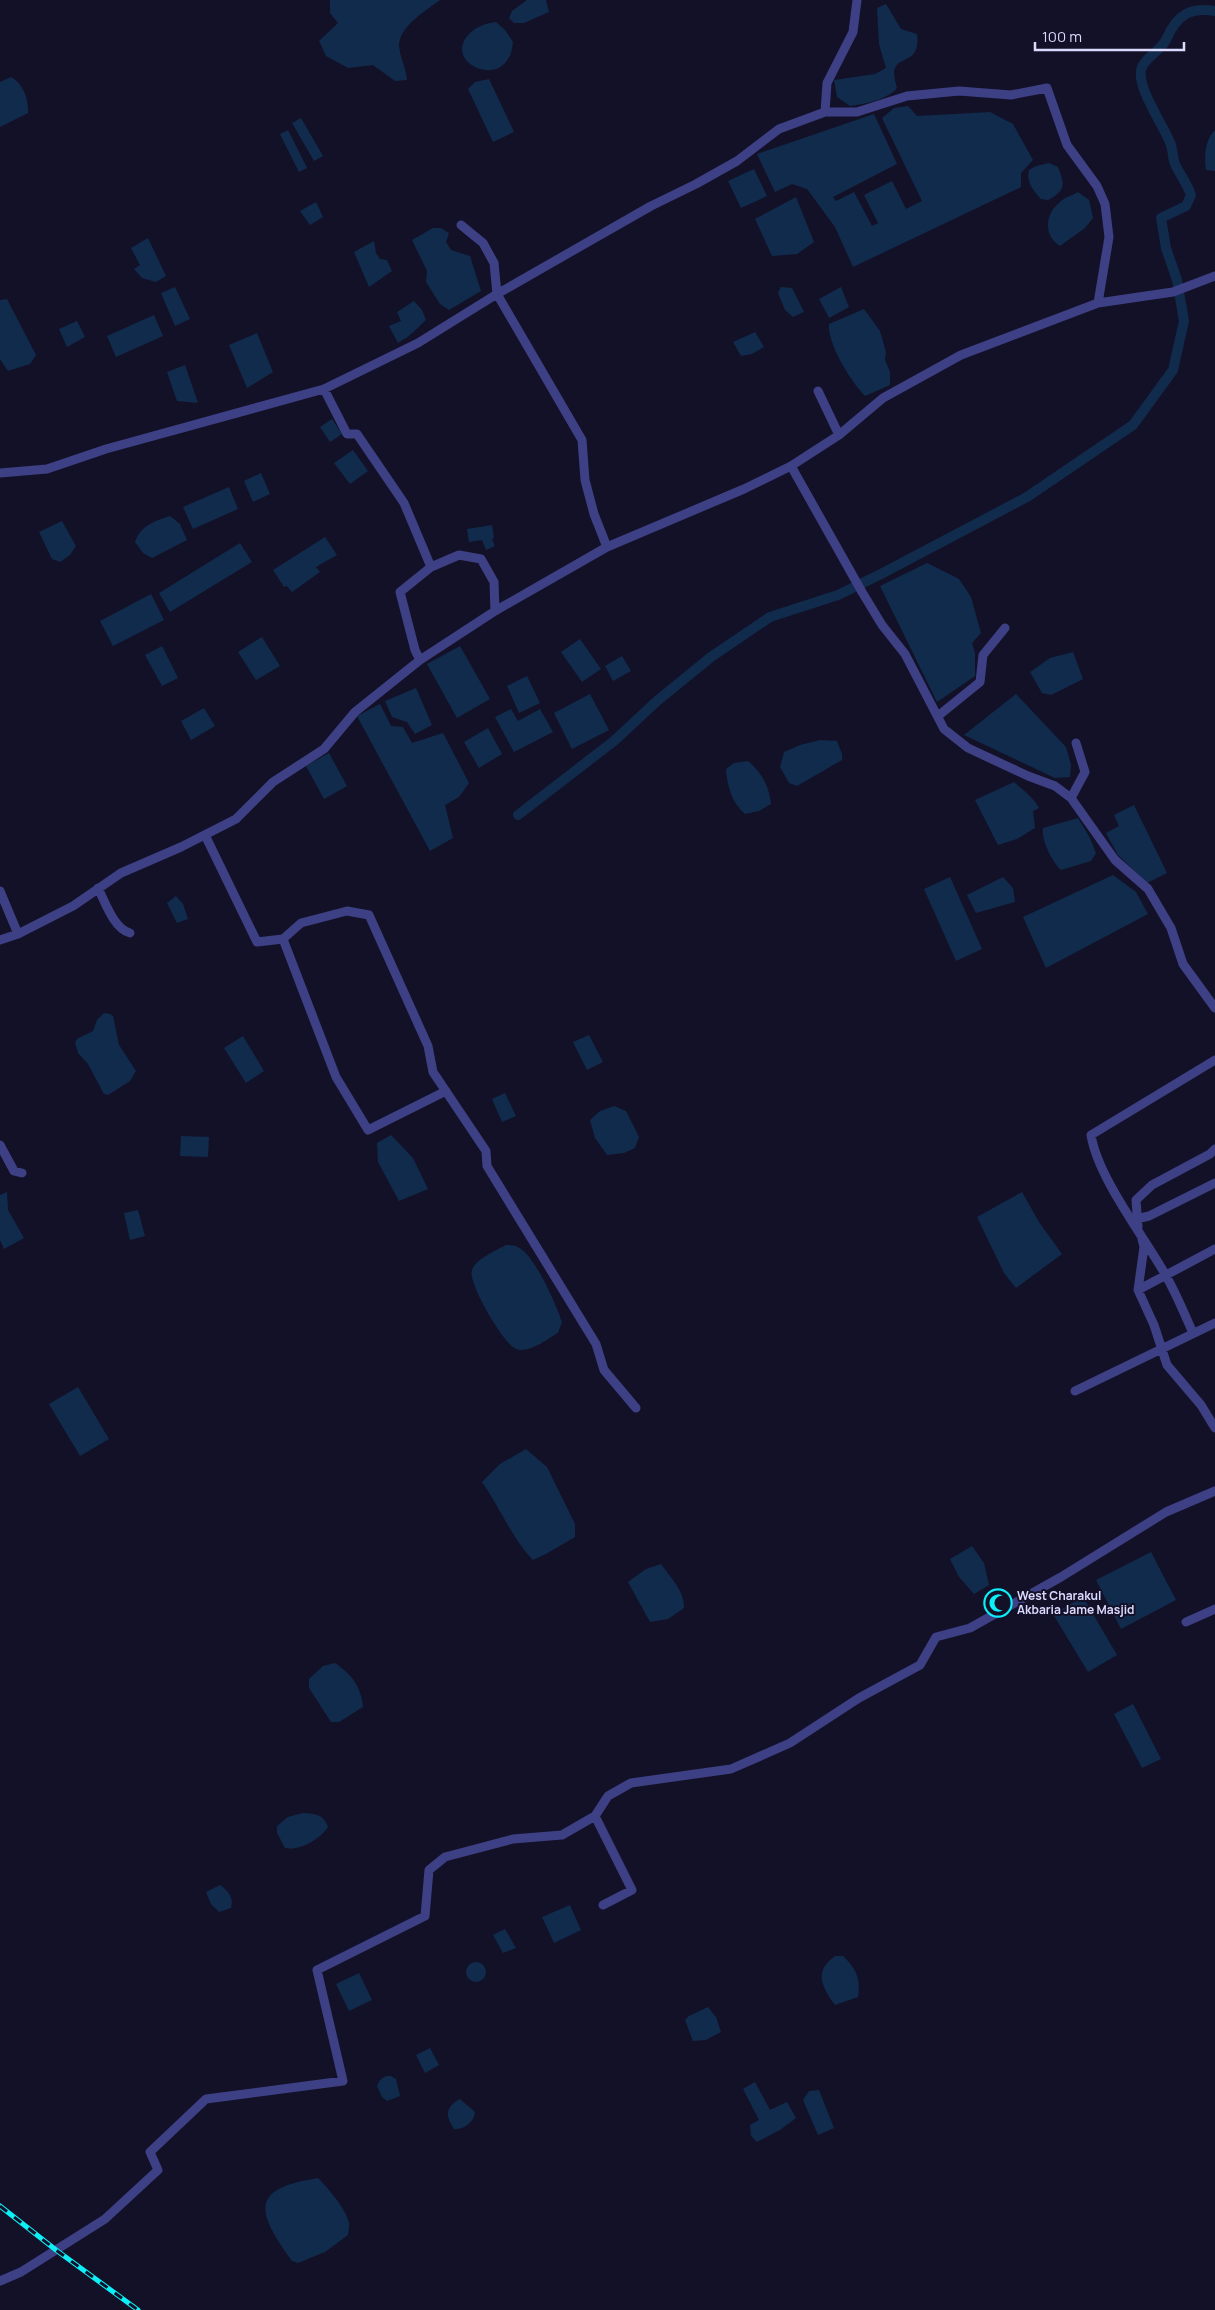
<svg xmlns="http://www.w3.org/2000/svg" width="1215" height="2310" viewBox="0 0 1215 2310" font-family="Manrope,sans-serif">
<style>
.water{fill:#112b4c}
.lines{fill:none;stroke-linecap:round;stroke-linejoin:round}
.canal{stroke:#112b4c;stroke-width:10}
.street{stroke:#3e4085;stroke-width:9}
.rail-casing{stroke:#0ceff6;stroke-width:5}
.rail{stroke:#131128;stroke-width:3;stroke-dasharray:9;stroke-linecap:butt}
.labels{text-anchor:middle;stroke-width:4;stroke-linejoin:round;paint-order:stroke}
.poi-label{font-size:12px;font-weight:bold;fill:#dad9fe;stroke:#131128;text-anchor:start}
</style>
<rect width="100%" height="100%" fill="#131128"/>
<path class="water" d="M330 0H440C426 11 399 26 399 46 400 57 406 68 407 80L395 81 373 65 348 68 326 56 319 41 338 23 330 13Z
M527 0H546L549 12 524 23H514L509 18 512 11Z
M886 4 901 29 917 34C921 66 897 54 894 72 894 77 896 84 897 88 887 100 865 104 850 106L837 97 834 80 875 74 886 68 879 44 877 8Z
M496 22 505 30 513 42C512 47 512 53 509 57 495 87 441 60 471 32 478 26 487 23 496 22Z
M11 77C23 83 29 100 28 113L0 127V82Z
M489 79 514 132 493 142 468 89 475 82Z
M908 106 917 116 990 112 1013 124 1033 160 1021 173V187L853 267 835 227 807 189 792 184 775 192 757 154 874 114 897 164 833 197 836 201 854 192 872 226 878 223 864 195 892 181 906 209 922 201 882 118 894 108Z
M301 118 323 156 314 161 292 123Z
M288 130 307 168 299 172 280 134Z
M1215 130V171L1206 170C1204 157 1205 139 1215 130Z
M1049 163 1058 167C1065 185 1066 190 1048 200L1041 199C1033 190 1026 182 1029 170L1036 166Z
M754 169 767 196 741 208 728 181Z
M1078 192 1089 200 1093 218 1085 228 1060 246C1043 235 1045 214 1060 202 1065 197 1073 195 1078 192Z
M796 197 814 242 797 254 772 256 755 219Z
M316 202 323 217 310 225 300 211Z
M433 228H441L449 233 446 242 451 250 470 256 481 291 449 310 440 304 426 282 427 271 412 240Z
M148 238 166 276 156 282 142 278 134 269 140 265 131 248Z
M374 241 376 253 380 259 387 260 392 271 369 287 354 252Z
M175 287 190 319 175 326 161 293Z
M781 287 792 288 804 312 793 317 785 310 778 293Z
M841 287 849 307 829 318 819 299Z
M7 299 36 355 30 364 8 371 0 359V300Z
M414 301 422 310 426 320C416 329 411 336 398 343L389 326 401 321 397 312Z
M864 309 880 331 886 352 885 360 890 372V385L865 396C851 382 827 343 829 324Z
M154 315 163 336 116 357 107 336Z
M77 321 85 337 67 347 59 329Z
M755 332 764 347 752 354 741 356 733 342Z
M257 333 273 372 247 388 229 345Z
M185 365 198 403 177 401 167 372Z
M332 419 342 434 330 442 320 427Z
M353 450 368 471 350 484 334 463Z
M261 473 270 494 253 502 244 481Z
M229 487 238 509 193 529 183 507Z
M170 516 180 524 187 540 152 558 143 553 135 542C141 525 155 521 170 516Z
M62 521 76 546 70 555 60 562 52 559 39 532Z
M492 525 494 538 492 539 495 546 486 550 482 540 469 542 467 529Z
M325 537 337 555 316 567 320 572 292 592 287 586 284 587 273 570Z
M240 543 252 562 170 612 159 593Z
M927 563 959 579 971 597 981 633 972 643 975 653V676L937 702 880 586Z
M151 594 164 620 113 646 100 621Z
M262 637 280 666 256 680 238 652Z
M580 639 601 669 582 682 561 652Z
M162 646 178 678 162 686 145 655Z
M460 646 490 699 457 718 427 664Z
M1073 652 1083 679 1051 695 1042 693 1030 672 1050 658Z
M622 656 631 671 613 681 605 666Z
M527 676 540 703 519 713 507 686Z
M416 688 432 725 415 734 407 722 392 717 385 701Z
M590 694 609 730 572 749 554 713Z
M1016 694 1066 747 1071 765 1070 777 1055 778 964 735Z
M380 704 391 726 403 727 412 743 443 733 469 783 459 797 445 805 453 838 430 851 357 716Z
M204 708 215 726 191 740 181 721Z
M511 709 518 721 540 709 553 732 514 752 495 717Z
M488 728 502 754 479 768 464 742Z
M820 740 837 741 842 754V760L797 786 789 783 780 767 784 752 800 745Z
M329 753 347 786 324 799 306 766Z
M748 761C762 773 769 786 771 804L759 811 745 814C732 803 727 786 726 769L734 763Z
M1014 782C1024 791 1033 797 1039 808L1033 811 1035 828 1017 839 998 845 975 800Z
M1134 805 1167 873 1147 883 1118 855 1106 833 1119 826 1114 815Z
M1078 818 1090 838 1096 853 1091 861 1061 870C1052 862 1041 840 1043 828Z
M1113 875 1136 892 1148 914 1046 968 1023 917Z
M950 877 982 949 956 961 924 889Z
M1003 877 1013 888 1015 902 976 913 967 895Z
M176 896 183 904 188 919 177 923 167 903Z
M104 1013 110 1014 113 1016 119 1045 136 1071 130 1081 108 1095 104 1094 88 1064 78 1053 75 1043 77 1039 93 1031 97 1020Z
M589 1035 603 1062 587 1070 573 1042Z
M243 1036 264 1071 246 1083 224 1048Z
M505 1093 516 1116 502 1122 492 1099Z
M614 1106 626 1111 639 1137 635 1148 624 1153 607 1155 595 1138 590 1120 600 1111Z
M391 1135 413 1158 428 1189 399 1201 378 1162 377 1143Z
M181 1136 209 1137 208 1157 180 1156Z
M7 1192 8 1210 24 1238 4 1249 0 1240V1195Z
M1022 1192 1039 1222 1062 1254 1016 1288 1004 1273 977 1217Z
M138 1210 145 1236 130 1240 124 1213Z
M506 1245C511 1245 516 1245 521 1249 536 1259 556 1304 562 1322L558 1333C547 1339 529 1354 516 1349 504 1345 467 1282 472 1270 476 1259 495 1251 506 1245Z
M78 1387 109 1439 80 1456 49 1404Z
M526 1449 547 1467 575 1524V1537L546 1554 533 1560C513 1540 499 1506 482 1482L500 1464Z
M972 1546 984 1563 989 1585 974 1594 959 1577 950 1559Z
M1151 1552 1176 1600 1121 1629 1096 1580Z
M661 1564C671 1578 685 1592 684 1608L668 1619 650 1622 628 1582 646 1569Z
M1083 1597 1117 1655 1088 1672 1053 1614Z
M335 1663C352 1675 361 1686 363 1707L339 1722H331L309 1688V1679L323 1666Z
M1133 1704 1161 1759 1142 1768 1114 1714Z
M303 1813C315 1814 324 1814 328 1827 319 1840 300 1851 285 1848L277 1833V1826L288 1817Z
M220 1885C228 1891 234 1897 231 1908L219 1912 211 1904 206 1892Z
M570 1905 581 1930 554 1943 542 1917Z
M505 1929 516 1948 503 1953 493 1935Z
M835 1956H843C856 1968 861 1979 858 1997L835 2005C821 1986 814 1971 835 1956Z
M466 1972a10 10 0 1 1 20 0a10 10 0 1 1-20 0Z
M359 1973 372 2000 349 2011 336 1984Z
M708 2007 716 2017 721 2032 706 2040 693 2041 685 2020 689 2016Z
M430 2048 439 2065 425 2073 416 2055Z
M386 2076H391L396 2079 400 2096 387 2101 382 2097 377 2086 380 2080Z
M755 2082 770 2110 787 2102 796 2118 780 2130 757 2142 751 2136 750 2125 759 2120 743 2089Z
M819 2090 834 2128 818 2135 803 2100 809 2091Z
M460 2099 475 2112C474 2122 464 2130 454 2129 445 2116 445 2107 460 2099Z
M318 2178C328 2188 346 2209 349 2223 350 2226 348 2232 348 2235L325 2252 298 2263 292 2261C258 2213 247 2189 318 2178Z"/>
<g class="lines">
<path class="canal" d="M518 815 614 741 657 701 711 657 770 617 838 595 881 574 1027 497 1133 425 1173 370 1184 321 1177 280 1166 248 1161 218 1186 206 1191 195C1187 183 1180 175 1175 164 1173 159 1173 152 1171 145 1165 127 1134 85 1142 67 1147 56 1162 50 1167 38 1177 15 1190 7 1215 11"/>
<path class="street" d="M857 0 853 32 827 83 825 112H857L907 96 959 91 1011 95 1047 88 1067 145 1097 186 1105 204 1109 237 1098 303
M461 225 483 243 494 263 497 294 582 440 585 480 594 514 607 547
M324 389 347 434H357L404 503 431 567
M818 391 839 435
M0 473 47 469 106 449 324 389 418 343 497 294 651 206 696 184 737 161 779 129 825 112
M420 660 415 650 400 592 431 567 459 555 481 559 494 582 495 611
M938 716 980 682 983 655 1005 628
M1076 743 1085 772 1071 798 1115 860 1148 889 1171 928 1183 964 1215 1008
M1071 798 1055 786 1028 776 968 748 944 729 905 654 882 625 862 592 791 466 839 435 883 398 961 355 1098 303 1173 292 1215 276
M205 835 257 942 283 939 336 1077 368 1130 446 1091
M98 888C105 902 114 929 130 933
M0 891 18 934
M283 939 301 923 347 911 369 915 428 1046 433 1072 486 1151 487 1166 596 1344 604 1370 636 1408
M0 940 18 934 73 906 121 873 181 847 236 819 273 782 324 749 355 712 420 660 495 611 607 547 744 489 791 466
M0 1145 14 1171 22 1173
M1136 1219 1149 1216 1215 1183
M1138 1227 1136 1200 1152 1185 1210 1154 1215 1149
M1142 1239 1144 1247 1138 1290 1154 1325 1167 1365 1201 1405 1215 1428
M1138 1290 1215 1249
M1193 1333C1184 1313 1176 1293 1165 1274 1143 1235 1098 1178 1091 1135L1215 1060
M1075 1391 1215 1323
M1186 1622 1215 1609
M595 1816 632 1890 603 1905
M0 2281 21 2272 105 2219 158 2170 150 2152 206 2099 343 2081 317 1970 425 1916 429 1870 445 1857 513 1839 562 1835 595 1816 608 1796 631 1783 731 1769 790 1743 859 1698 920 1665 936 1637 970 1628 1061 1577 1166 1512 1215 1491"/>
<g class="rail-casing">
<path id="rail" d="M0 2206 56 2250 138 2310"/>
</g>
<use href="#rail" class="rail"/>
</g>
<defs>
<g id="mosque-ring" transform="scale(1.4375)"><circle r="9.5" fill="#131128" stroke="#0ceff6" stroke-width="1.5"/><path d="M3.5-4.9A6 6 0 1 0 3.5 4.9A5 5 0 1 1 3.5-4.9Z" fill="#0ceff6"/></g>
</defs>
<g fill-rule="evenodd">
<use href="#mosque-ring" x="998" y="1603"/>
</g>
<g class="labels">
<g class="poi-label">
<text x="1017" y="1600">West Charakul<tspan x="1017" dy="14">Akbaria Jame Masjid</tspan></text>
</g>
</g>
<path d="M1035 42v8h149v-8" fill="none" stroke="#dad9fe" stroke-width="2.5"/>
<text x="1042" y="42" font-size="15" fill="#dad9fe" stroke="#131128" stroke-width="4" paint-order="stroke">100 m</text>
</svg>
